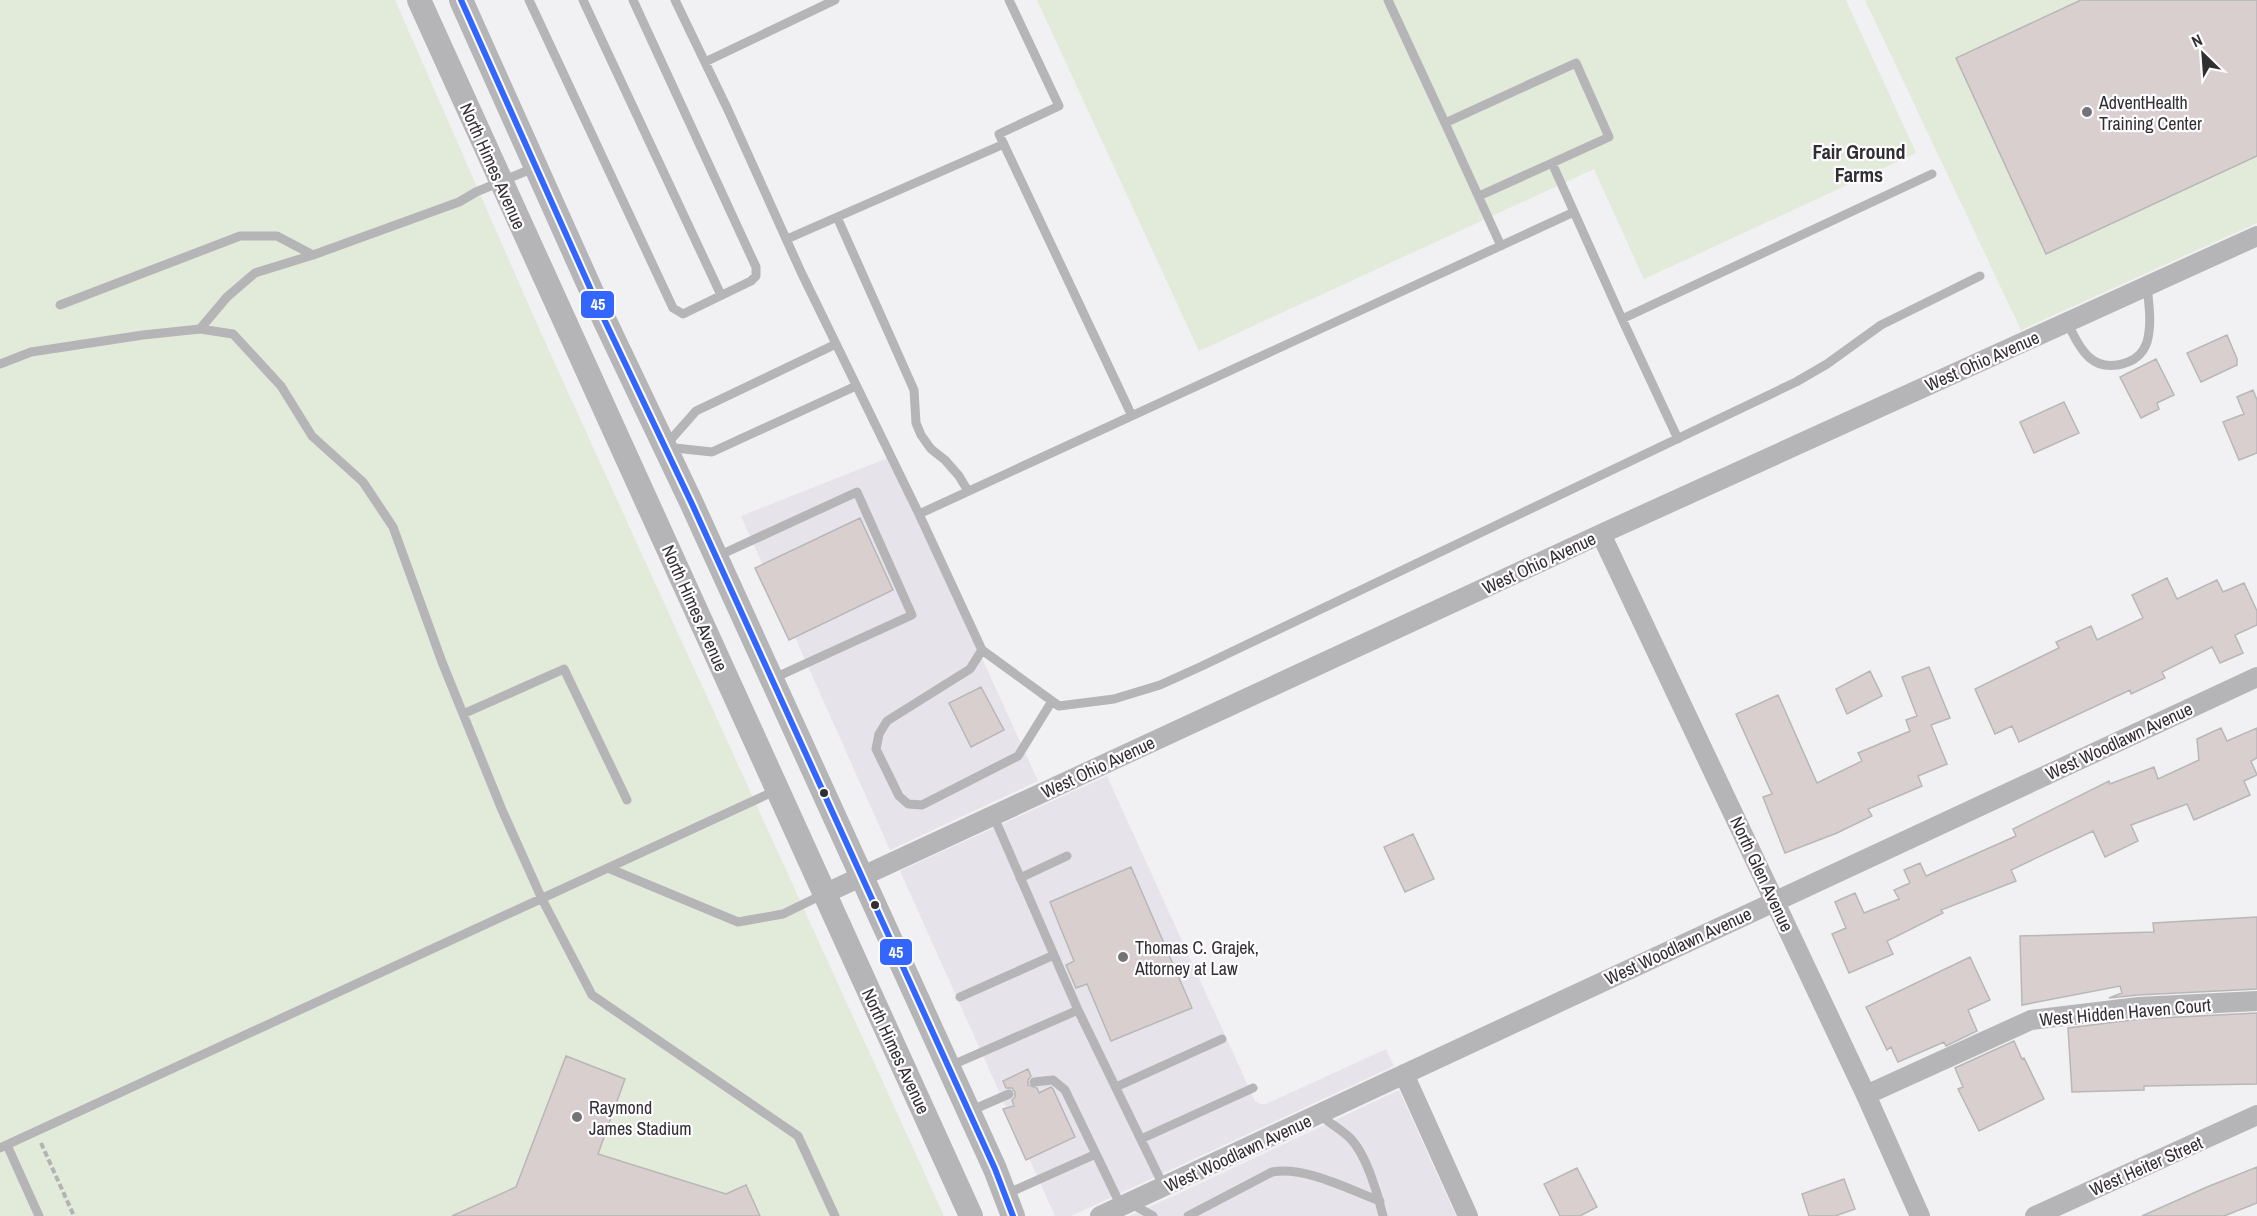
<svg xmlns="http://www.w3.org/2000/svg" width="2257" height="1216" font-family="'Archivo Narrow',sans-serif">
	<style>
		.built { fill: #e7e3ea }
		.green { fill: #e2eada }
		.building { fill: #dacfcf; stroke: #b8b7b8; stroke-width: 1.5 }
		.lines { fill: none; stroke-linecap: round; stroke-linejoin: round }
		.path { stroke: #b3b3b3; stroke-width: 4; stroke-dasharray: 6 3; stroke-linecap: butt }
		.service { stroke: #b5b4b6; stroke-width: 9 }
		.minor { stroke: #b5b4b6; stroke-width: 20 }
		.tertiary { stroke: #b5b4b6; stroke-width: 24 }
		.bus-1-casing { stroke: #fefcff; stroke-width: 10 }
		.bus-1 { stroke: #36f; stroke-width: 6 }
		.poi-dot { fill: #747375; stroke: #fefcff; stroke-width: 2 }
		.bus-dot { fill: #302f31; stroke: #fefcff; stroke-width: 2 }
		.labels { text-anchor: middle; dominant-baseline: central; stroke-width: 4.5; stroke-linejoin: round; paint-order: stroke }
		.poi-label { font-size: 18px; fill: #302f31; stroke: #fefcff; text-anchor: start }
		.street-label { font-size: 18px; fill: #302f31; stroke: #fefcff }
		.neighbourhood-label { font-size: 20px; font-weight: bold; fill: #302f31; stroke: #fefcff }
		.line-badge { stroke: #fefcff; stroke-width: 2 }
		.badge-label { font-size: 16px; text-anchor: middle; font-weight: bold; fill: #fff }
	</style>
	<rect width="100%" height="100%" fill="#f1f0f2"/>
	<path class="built" d="M890,457L1038,781L890,850L741,516Z
		M1107,776L1255,1101L1260,1104H1266L1386,1049L1394,1066L1071,1216H1055L900,871Z
		M1399,1090L1456,1216H1129L1169,1198Z"/>
	<path class="green" d="M0,0H395L540,331L944,1216H0Z
		M1037,0H1846L1916,153L1644,279L1594,169L1199,351Z
		M1865,0H2257V223L2021,330Z"/>
	<path class="building" d="M2081,0H2257V156L2046,254L1956,58Z
		M2227,335L2237,359V365L2201,382L2187,353Z
		M2156,359L2174,395L2157,403L2159,409L2141,418L2120,377Z
		M2253,390L2257,400V453L2239,460L2223,422L2244,414L2237,397Z
		M2064,402L2079,433L2034,453L2020,422Z
		M860,518L893,590L789,640L755,568Z
		M2167,578L2177,599L2217,580L2223,592L2244,583L2257,611V625L2235,635L2243,653L2220,663L2212,647L2162,672L2165,678L2131,694L2130,690L2019,742L2012,726L1995,734L1975,689L2059,648L2056,642L2091,626L2097,640L2143,618L2132,595Z
		M1929,667L1950,718L1931,725L1947,764L1918,776L1922,786L1868,809L1872,816L1837,833L1785,853L1763,797L1772,794L1736,714L1778,695L1817,783L1862,761L1858,753L1910,731L1906,720L1917,716L1902,677Z
		M1870,671L1882,696L1847,714L1836,689Z
		M981,687L1004,730L971,747L949,703Z
		M2221,728L2227,741L2257,728V758L2251,761L2257,775L2244,781L2250,795L2194,820L2187,804L2131,825L2138,841L2105,857L2093,831L2011,870L2016,881L1941,910L1943,913L1887,941L1893,954L1849,973L1832,934L1846,928L1835,902L1855,893L1864,913L1899,899L1894,890L1910,883L1904,870L1920,863L1926,876L2016,836L2013,829L2109,781L2110,784L2154,767L2158,779L2199,760L2197,739Z
		M1413,834L1434,879L1405,892L1384,847Z
		M1131,867L1192,1008L1111,1041L1087,984L1076,988L1066,965L1074,961L1050,902Z
		M2257,917V989L2138,995L2109,998L2122,993L2120,986L2022,1005L2020,936L2154,932L2153,923Z
		M1970,957L1990,1000L1968,1010L1977,1031L1946,1046L1944,1042L1898,1062L1891,1047L1887,1050L1866,1007Z
		M2257,1013V1084L2144,1086V1090L2072,1092L2068,1028L2140,1019Z
		M2014,1041L2022,1059L2024,1058L2044,1099L1979,1131L1958,1089L1963,1087L1955,1068Z
		M566,1056L625,1079L598,1154L726,1194L746,1185L760,1216H452L516,1187Z
		M1028,1069L1031,1076L1028,1080V1085L1037,1088L1039,1093L1051,1087L1053,1089L1075,1137L1026,1160L1003,1109L1014,1106L1012,1100L1015,1097V1092L1012,1088H1006L1003,1081Z
		M2257,1167V1203L2224,1216H2142L2207,1187Z
		M1577,1168L1597,1207L1580,1216H1560L1544,1184Z
		M1844,1179L1855,1209L1835,1216H1809L1802,1194Z"/>
	<g class="lines">
		<path class="path" d="M41,1143L74,1216"/>
		<path class="service" d="M529,0L673,308L683,314L751,281L756,276V267L633,0
			M583,0L721,295
			M675,0L728,110L801,272L919,514L982,650L1059,706L1114,699L1160,685L1202,666L1796,382L1827,364L1881,325L1980,276
			M1009,0L1059,106L999,134L1132,416
			M1388,0L1445,123
			M705,62L835,0
			M1479,196L1552,163
			M837,217L914,390L916,423L921,435L931,449L945,460L959,476L968,491
			M787,239L1004,144
			M1501,246L1445,123L1576,63L1609,137L1552,163L1622,319L1932,174
			M313,255L459,202L476,192L536,167
			M60,305L240,236H277L313,255L255,273L227,297L200,329
			M1622,319L1678,439
			M2067,322C2081,351 2093,375 2128,362C2137,359 2144,351 2147,342C2152,324 2149,305 2147,286
			M0,364L31,352L143,335L200,329L233,334L281,386L312,436L363,482L393,527L442,662L502,810L542,899L592,995L798,1136L835,1216
			M666,445L696,411L836,344
			M666,447L712,452L856,386
			M919,514L1574,212
			M718,556L857,492L912,615L772,679
			M982,650L970,669L887,721L879,734L876,749L899,796L908,804L922,805L1018,756L1052,701
			M463,714L564,669L627,800
			M993,815L1078,1010
			M608,868L738,922L783,914L824,894
			M1020,878L1067,856
			M960,997L1054,955
			M950,1066L1078,1010L1164,1187
			M1034,1082L1053,1080L1065,1090L1096,1154
			M1116,1087L1222,1039
			M970,1111L1009,1094
			M1320,1115C1329,1123 1341,1129 1350,1138C1366,1154 1378,1194 1383,1216
			M1141,1139L1253,1088
			M7,1145L39,1216
			M0,1148L777,790
			M1006,1194L1096,1154L1121,1206
			M1130,1203L1153,1216
			M1188,1216L1272,1172C1305,1166 1348,1189 1380,1201"/>
		<path class="minor" d="M1601,534L1866,1095L1920,1216
			M824,894L1601,534L2257,236
			M1404,1074L1468,1216
			M1866,1095L2031,1020L2139,1007L2257,1001
			M1100,1216L2257,677
			M2035,1216L2257,1115"/>
		<path class="tertiary" d="M419,0L971,1216
			M461,0L604,319L692,504L995,1169L1013,1216"/>
		<g class="bus-1-casing">
			<path id="bus-1" d="M461,0L604,319L692,504L995,1169L1013,1216"/>
		</g>
		<use href="#bus-1" class="bus-1"/>
	</g>
	<g class="poi-dot">
		<circle cx="2087" cy="112" r="6"/>
		<circle cx="1123" cy="957" r="6"/>
		<circle cx="577" cy="1117" r="6"/>
	</g>
	<g class="bus-dot">
		<circle cx="824" cy="793" r="5"/>
		<circle cx="875" cy="905" r="5"/>
	</g>
	<g class="labels">
		<g class="poi-label">
			<text x="2099" y="102">AdventHealth<tspan x="2099" dy="21">Training Center</tspan></text>
			<text x="1135" y="947">Thomas C. Grajek,<tspan x="1135" dy="21">Attorney at Law</tspan></text>
			<text x="589" y="1107">Raymond<tspan x="589" dy="21">James Stadium</tspan></text>
		</g>
		<g class="street-label">
			<text transform="translate(493 166) rotate(66)">North Himes Avenue</text>
			<text transform="translate(1982 361) rotate(-24)">West Ohio Avenue</text>
			<text transform="translate(1539 563) rotate(-25)">West Ohio Avenue</text>
			<text transform="translate(695 608) rotate(66)">North Himes Avenue</text>
			<text transform="translate(2119 741) rotate(-25)">West Woodlawn Avenue</text>
			<text transform="translate(1098 767) rotate(-25)">West Ohio Avenue</text>
			<text transform="translate(1762 874) rotate(65)">North Glen Avenue</text>
			<text transform="translate(1678 946) rotate(-25)">West Woodlawn Avenue</text>
			<text transform="translate(2125 1012) rotate(-5)">West Hidden Haven Court</text>
			<text transform="translate(896 1051) rotate(65)">North Himes Avenue</text>
			<text transform="translate(1238 1153) rotate(-25)">West Woodlawn Avenue</text>
			<text transform="translate(2146 1166) rotate(-24)">West Heiter Street</text>
		</g>
		<g class="neighbourhood-label">
			<text x="1859" y="151">Fair Ground<tspan x="1859" dy="23">Farms</tspan></text>
		</g>
	</g>
	<g class="line-badge">
		<rect x="580" y="290" width="35" height="29" rx="6" fill="#36f"/>
		<rect x="879" y="938" width="34" height="28" rx="6" fill="#36f"/>
	</g>
	<g class="badge-label">
		<text x="598" y="310">45</text>
		<text x="896" y="958">45</text>
	</g>
	<g transform="translate(2203 54) rotate(335)" stroke="#fefcff" stroke-width="4.5" paint-order="stroke">
	<path d="M0-4.5L10 22L0 15L-10 22Z" fill="#302f31"/>
	<text y="-9" font-size="16" font-weight="bold" text-anchor="middle" fill="#302f31">N</text>
	</g>
</svg>
